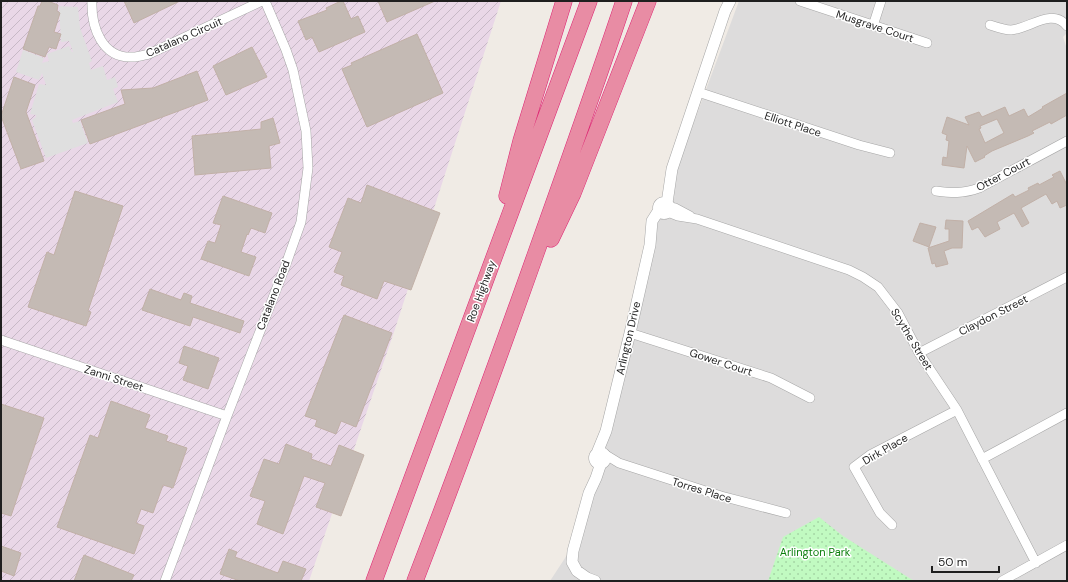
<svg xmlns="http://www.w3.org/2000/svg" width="1068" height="582" font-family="'DM Sans',sans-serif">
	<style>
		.residential { fill: #dddcdc }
		.industrial { fill: url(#industrial-furrows) }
		.park { fill: url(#park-dots) }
		.parking { fill: #dfdfdf }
		.building { fill: #c4bab4; stroke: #c1b0a7; fill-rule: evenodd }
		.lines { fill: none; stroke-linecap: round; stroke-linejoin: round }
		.minor-casing { stroke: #a6a6a6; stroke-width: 10 }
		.tertiary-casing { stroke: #a6a6a6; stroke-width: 12 }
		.motorway-casing { stroke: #dd2372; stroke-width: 17 }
		.minor { stroke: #fff; stroke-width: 9 }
		.tertiary { stroke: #fff; stroke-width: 11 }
		.motorway { stroke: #e88ca4; stroke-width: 16 }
		.labels { text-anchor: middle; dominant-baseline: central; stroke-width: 3; stroke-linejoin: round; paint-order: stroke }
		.street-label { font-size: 11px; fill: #1f1f1f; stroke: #fff }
		.park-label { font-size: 11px; fill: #0a7f0b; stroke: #fff }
	</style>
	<defs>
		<pattern id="industrial-furrows" width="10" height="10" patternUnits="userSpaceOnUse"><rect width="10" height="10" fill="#e9d7e7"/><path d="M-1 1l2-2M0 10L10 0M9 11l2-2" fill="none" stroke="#c7b8c6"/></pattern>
		<pattern id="park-dots" width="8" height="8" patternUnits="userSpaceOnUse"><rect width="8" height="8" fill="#c1fac1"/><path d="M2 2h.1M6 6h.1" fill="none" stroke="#a5d6a5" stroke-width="1.8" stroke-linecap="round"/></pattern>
	</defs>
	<rect width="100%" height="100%" fill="#f0ebe5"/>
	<path class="residential" d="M739,1H1067V33L1063,37L1067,49V581H550L569,552L602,445L644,256Z"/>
	<path class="industrial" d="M1,1H501L395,329L309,581H1Z"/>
	<path class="park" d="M819,517L843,536L914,581H768L783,537Z"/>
	<path class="parking" d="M59,6L78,7L80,28L92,61L89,63L91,70L103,66L107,80L115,77L118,87L113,89L118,102L72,120L73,123L80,121L88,143L46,158L32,120L36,117V115L30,114L39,84L46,85L42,73L39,80L16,72L23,50L44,58L42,63L49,61L47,54L69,46L72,52H73L69,41L61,42Z"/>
	<path class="building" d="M42,1H48L58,5L57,11L60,13L54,32L61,34L56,49L49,47L45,57L23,49L38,6H40Z
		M124,1H180L134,23Z
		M341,1H343L351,19L358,16L365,32L319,52L312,37L306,40L298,21L327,10L326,8Z
		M378,1H435L387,22Z
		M417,34L443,93L367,127L342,69L352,65L351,63Z
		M252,47L267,77L226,95L213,66Z
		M197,71L208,100L90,144L81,120L125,104L121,90L153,88Z
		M14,77L35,85L26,112L44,161L21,169L1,116Z
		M1067,93V115L1051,124L1050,122L1032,131L1034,133L1028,136L992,151L984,156L985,157L975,162L967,146L964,168L942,165L943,157L947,158L949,141L946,140L947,135L942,133L947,117L969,125L965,117L979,112L982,117L1005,107L1009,116L1024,109L1028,117L1043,108L1042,107ZM997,119L1004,133L985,143L979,129L981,128L980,126Z
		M273,118L280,143L269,146L271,168L195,175L192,136L261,129V122Z
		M1060,171L1067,185V205L1060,208L1057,201L1052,204L1046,194L1021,208L1029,223L1022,227L1014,213L997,222L1000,229L985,237L978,227L972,230L968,221L1013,194L1015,197L1029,190L1028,188L1038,183L1039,185L1054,177L1052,175Z
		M367,185L440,213L411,290L384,281L377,299L341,285L344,276L334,272L342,252L329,247L348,198L361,203Z
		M75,191L123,206L88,311L91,312L86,326L28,307L47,252L54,255Z
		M223,196L272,213L265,233L251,228L248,235L247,234L241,252L256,257L249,276L201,259L208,241L215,243L221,225L213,223Z
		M946,220L963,221L962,248H952L944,251L948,264L936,267L935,263L932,264L928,248L949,241V229H945Z
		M920,223L936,227L929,247L913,241Z
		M150,289L181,300L184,293L192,296L190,303L244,321L240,333L193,317L190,326L142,310Z
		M344,315L392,333L356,427L341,421L336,434L315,426L317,420L305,416Z
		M184,346L219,358L208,389L183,380L188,366L179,363Z
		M111,401L150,415L145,428L168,436L166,441L187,448L173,488L163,485L153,513L141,509L136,523L144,526L134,554L57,527L90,435L98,438Z
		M1,404L44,418L11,516L1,513Z
		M286,444L312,454L311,459L331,466L339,445L364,455L341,516L316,507L325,483L304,476L283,534L257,524L265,501L250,496L264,459L279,464Z
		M1,546L21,553L14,576L1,571Z
		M229,549L237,552L235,557L278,573L283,561L306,569L301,581H240L220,574Z
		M84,555L134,575L131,581H74Z"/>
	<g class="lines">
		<g class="minor-casing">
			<path id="minor" d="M92,1C91,27 102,59 133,57C138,57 144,55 149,54L262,1
				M800,1L927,43
				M990,25C996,27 1005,30 1011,30C1029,29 1052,7 1067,26
				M873,26L881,1
				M698,92L859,145L890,153
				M936,191C952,193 962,194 979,188L1067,141
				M670,207L675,208L690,216
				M668,212L678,216L697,219L849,270L863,277L878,287L898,313L919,353L957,410L1036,563
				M630,333L771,378L810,398
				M1,340L227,416
				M919,353L1067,277
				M606,455L619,463L721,496L786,513
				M982,459L1067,413
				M892,525L880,513L854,467L870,455L957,410
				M165,581L227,416L285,267L301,222L308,168L306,131L293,70L286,50L265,1
				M1002,581L1067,545"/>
		</g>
		<g class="tertiary-casing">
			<path id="tertiary" d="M658.5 208a5.5 5.5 0 1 1 11 0a5.5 5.5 0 1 1-11 0Z
				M667,203L672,169L725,11L730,1
				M594.5 458a5.5 5.5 0 1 1 11 0a5.5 5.5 0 1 1-11 0Z
				M597,453L606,431L630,333L650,245L652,221L659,210
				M595,581L587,578L577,571L572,562L573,551L589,493L596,478L601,463"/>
		</g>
		<g class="motorway-casing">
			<path id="motorway" d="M507,196L521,141L564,1
				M551,239L573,193L648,1
				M374,581L589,1
				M415,581C457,472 497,363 536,253C566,169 596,85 624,1"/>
		</g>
		<use href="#minor" class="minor"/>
		<use href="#tertiary" class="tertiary"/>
		<use href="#motorway" class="motorway"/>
	</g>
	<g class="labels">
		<g class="street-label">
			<text transform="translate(875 26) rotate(18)">Musgrave Court</text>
			<text transform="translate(184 37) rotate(-24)">Catalano Circuit</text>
			<text transform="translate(793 124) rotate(18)">Elliott Place</text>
			<text transform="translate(1003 174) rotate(-28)">Otter Court</text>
			<text transform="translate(481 291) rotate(-70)">Roe Highway</text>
			<text transform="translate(273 295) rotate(-69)">Catalano Road</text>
			<text transform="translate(993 315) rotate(-27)">Claydon Street</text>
			<text transform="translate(628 338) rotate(-77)">Arlington Drive</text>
			<text transform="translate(912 339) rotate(59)">Scythe Street</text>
			<text transform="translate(721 362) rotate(18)">Gower Court</text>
			<text transform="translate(114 378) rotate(18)">Zanni Street</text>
			<text transform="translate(885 449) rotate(-30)">Dirk Place</text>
			<text transform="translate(702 490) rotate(17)">Torres Place</text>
		</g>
		<g class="park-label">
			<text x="815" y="552">Arlington Park</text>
		</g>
	</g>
	<rect width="1068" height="582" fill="none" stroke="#1f1f1f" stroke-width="4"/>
	<path d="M932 566v6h67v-6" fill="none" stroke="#1f1f1f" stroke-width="2"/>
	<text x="938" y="566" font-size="12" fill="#1f1f1f" stroke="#ffffff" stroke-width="3" paint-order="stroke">50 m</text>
</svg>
